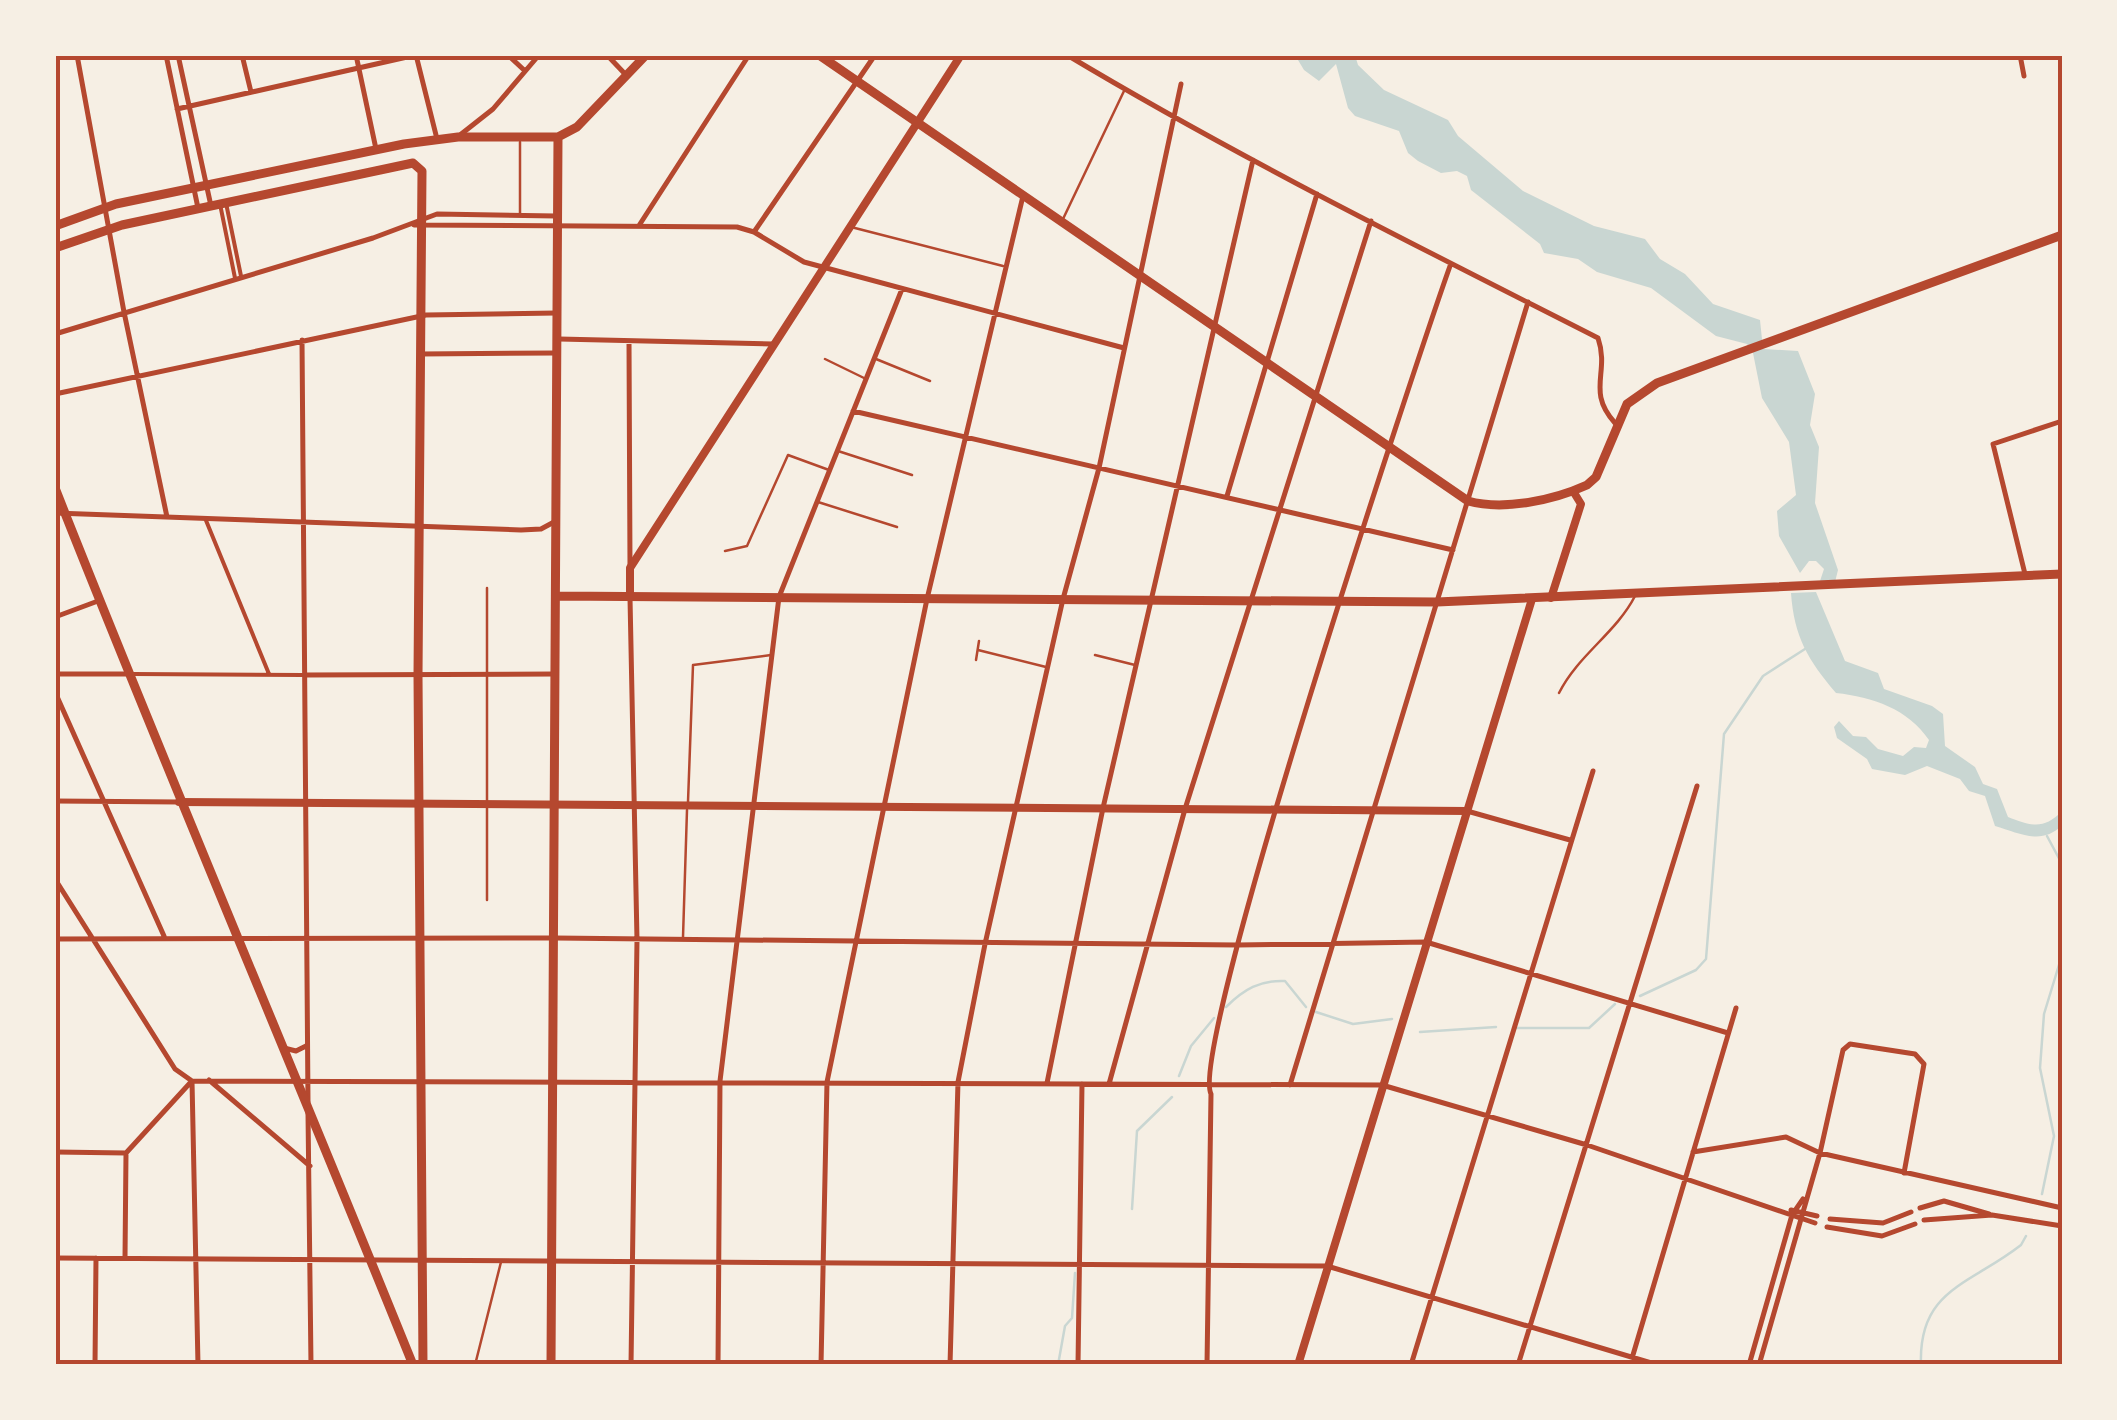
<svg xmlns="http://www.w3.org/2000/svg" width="2117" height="1420" font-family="Karla,sans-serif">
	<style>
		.water { fill: #c9d6d2 }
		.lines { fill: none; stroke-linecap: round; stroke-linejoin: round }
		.stream { stroke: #c9d6d2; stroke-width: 2.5 }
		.service { stroke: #b5482f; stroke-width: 2.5 }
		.pedestrian { stroke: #b5482f; stroke-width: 4 }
		.minor { stroke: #b5482f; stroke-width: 5 }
		.tertiary { stroke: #b5482f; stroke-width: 8 }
		.secondary { stroke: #b5482f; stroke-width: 8 }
		.primary { stroke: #b5482f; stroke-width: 9 }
		.neatline { fill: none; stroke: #b5482f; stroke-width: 4 }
	</style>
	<rect width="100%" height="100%" fill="#f6efe4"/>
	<path class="water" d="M1295,55H1355L1358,65L1384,90L1448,120L1458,136L1523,191L1594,226L1645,239L1660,259L1685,274L1713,304L1760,320L1763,349L1798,351L1815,394L1810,425L1819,447L1815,503L1838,570L1835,582L1819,584L1824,569L1816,561H1809L1800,573L1779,536L1777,511L1796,495L1789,442L1762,398L1753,353L1747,344L1716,336L1651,288L1597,272L1578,259L1544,253L1540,244L1471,190L1467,176L1457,171L1441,173L1418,161L1408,153L1399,131L1355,116L1348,108L1336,64L1319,81L1304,70Z
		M1816,592L1845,661L1878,673L1884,689L1932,706L1943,714L1945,746L1975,767L1983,784L1997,789L2008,817C2031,826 2044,830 2062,811V825C2042,846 2019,833 1995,826L1985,796L1969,791L1960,779L1927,766L1905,775L1872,769L1867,759L1837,738L1834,727L1839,721L1853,736L1866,737L1878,749L1903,756L1914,747L1926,748L1929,740C1908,709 1873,697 1836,693C1808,660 1794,637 1791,593Z"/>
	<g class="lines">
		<path class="stream" d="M2047,836L2062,864
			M1640,996L1696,970L1706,959L1724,734L1763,676L1805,649
			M1226,1007C1244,989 1260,980 1285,981L1306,1007
			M1316,1012L1353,1024L1392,1019
			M1517,1028H1589L1615,1004
			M1420,1032L1496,1027
			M1179,1076L1191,1046L1214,1018
			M2042,1194L2054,1136L2040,1068L2044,1014L2062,955
			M1132,1209L1137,1131L1172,1097
			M1058,1365L1065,1326L1072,1318L1075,1273
			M1921,1365C1918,1289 1970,1285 2021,1245L2026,1236"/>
		<path class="service" d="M520,214V142
			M1063,219L1124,91
			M851,227L1003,266
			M825,359L864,378
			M876,359L930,381
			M838,451L912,475
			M818,502L897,527
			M725,551L747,546L788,455L829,470
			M487,588V900
			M978,650L1046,667
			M1095,655L1135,665
			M976,660L979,641
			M1559,693C1578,655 1616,633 1635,596
			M688,802L693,665L771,655
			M683,937L687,810
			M475,1365L501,1262"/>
		<path class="pedestrian" d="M226,203L241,276
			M220,204L235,278
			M205,518L269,674
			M133,674L303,675"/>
		<path class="minor" d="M77,55L124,312L167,517
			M166,55L198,208
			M178,55L211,206
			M242,55L251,92
			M356,55L376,149
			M416,55L437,139
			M508,55L524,70
			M607,55L626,75
			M1067,55C1239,158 1419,247 1598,338C1610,373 1586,391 1615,423
			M2020,55L2024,76
			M177,109L416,55
			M460,135L493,109L539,55
			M640,224L749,55
			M414,225L737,227L754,232L804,262L1124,348
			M754,232L875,55
			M55,334L373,238L437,214L556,216
			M559,339L773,344
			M302,340L308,1102
			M629,341L630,568
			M420,354L556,353
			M55,394L426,315L556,313
			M853,411L1453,550
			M1227,496L1317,194
			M55,513L521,530L541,529L554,522
			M2025,574L1993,444L2062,421
			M630,598L637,940L631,1365
			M55,617L98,601
			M55,674H127
			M305,675L554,674
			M55,692L164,936
			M55,801L179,802
			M1467,811L1570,840
			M55,879L175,1069L192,1081L1382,1085L1587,1145L1815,1223
			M55,939L555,938L1237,945L1426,942L1728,1033
			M284,1048L296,1051L306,1046
			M209,1080L310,1166
			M192,1081L198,1365
			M1047,1083L1103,808L1253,160
			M1109,1084L1185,809L1371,221
			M1290,1085L1528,302
			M308,1113L311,1365
			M55,1152L126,1153L190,1083
			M1693,1152L1786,1137L1820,1153L2062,1208
			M1920,1208L1944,1201L1989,1214
			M1791,1210L1817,1216
			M1830,1219L1883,1223L1911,1212
			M1924,1220L1992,1215L2062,1226
			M1827,1227L1882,1236L1915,1224
			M55,1258L1327,1266L1658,1365
			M125,1258L126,1153
			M95,1365L96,1258
			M718,1365L720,1081L779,597L902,289
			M821,1365L827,1082L927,599L1023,196
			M950,1365L958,1082L985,944L1063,599L1099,468L1181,84
			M1078,1365L1082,1084
			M1207,1365L1211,1094C1188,1048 1417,359 1450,266
			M1411,1365L1593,771
			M1518,1365L1697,786
			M1630,1365L1736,1008
			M1749,1365L1792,1215L1803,1199
			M1759,1365L1820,1153L1843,1050L1850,1044L1915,1054L1924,1064L1904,1173"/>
		<path class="tertiary" d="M1551,598L1581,504L1573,491
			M179,802L1467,811
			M1298,1365L1532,599"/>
		<path class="secondary" d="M630,596V568L961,55"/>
		<path class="primary" d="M819,55L1468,501C1504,511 1554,500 1587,485L1596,477L1627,404L1657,383L2062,235
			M55,226L116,204L404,144L458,137H558L577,127L646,55
			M55,248L122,225L413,163L422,171L418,675L423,1365
			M55,488C171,782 295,1072 413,1365
			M556,596L1437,602L2062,574
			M551,1365L558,137"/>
	</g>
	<rect width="2117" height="1420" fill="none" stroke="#f6efe4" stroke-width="115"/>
	<rect x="58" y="58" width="2002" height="1304" class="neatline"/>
</svg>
